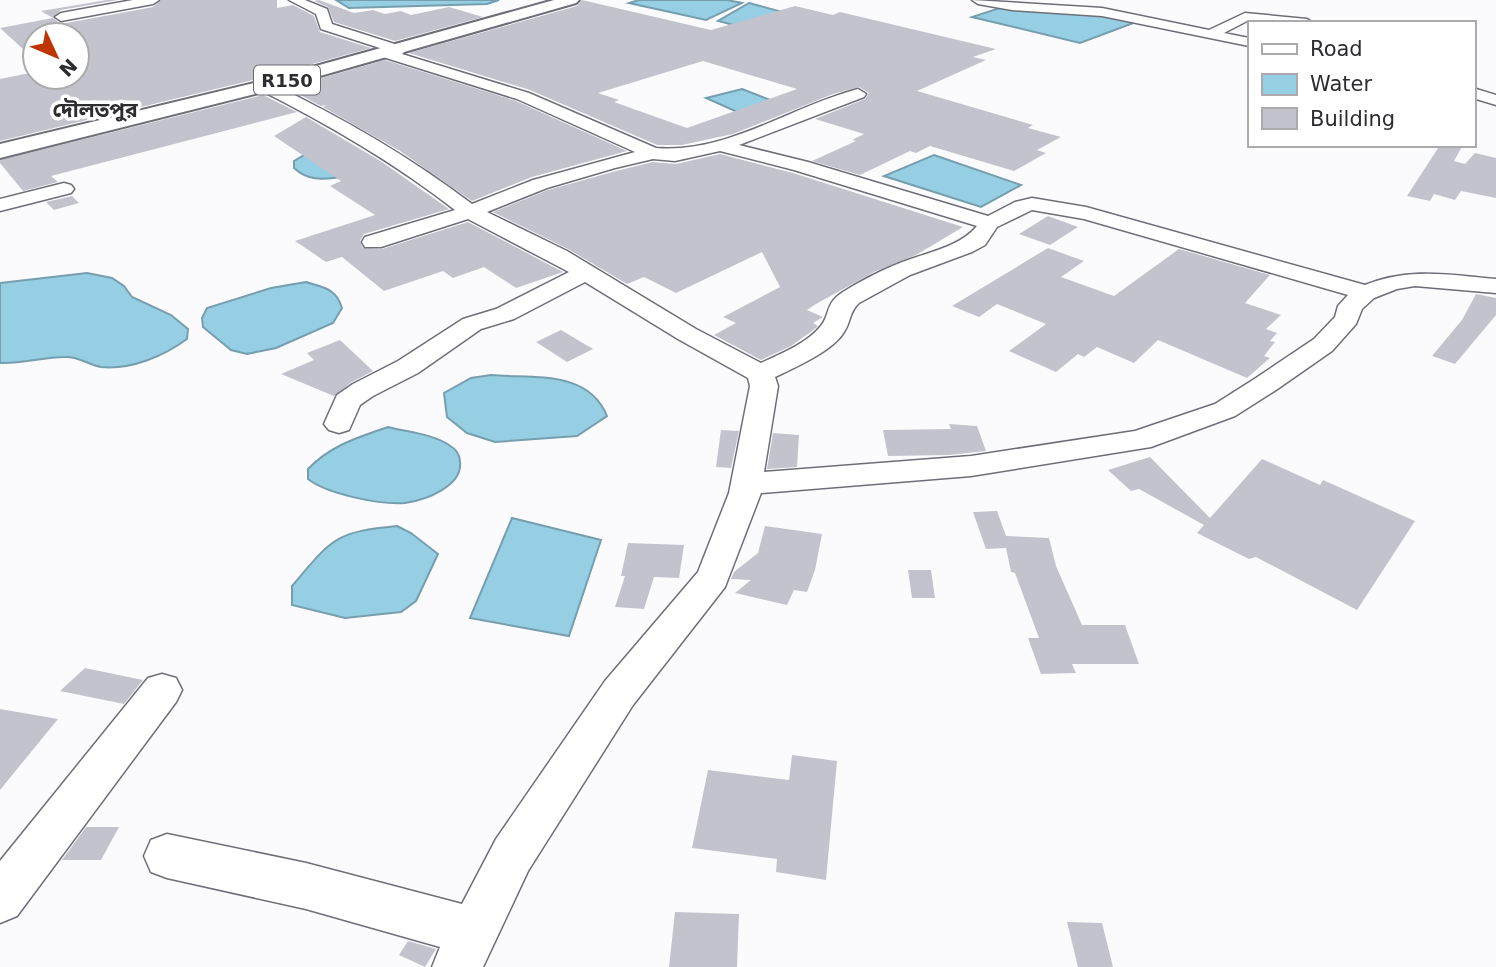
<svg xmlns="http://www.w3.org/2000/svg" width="1496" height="967" font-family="'DejaVu Sans','Noto Sans Bengali',sans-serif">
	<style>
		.water { fill: #96cfe4; stroke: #769eae; stroke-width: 2 }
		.building { fill: #c3c3ce; fill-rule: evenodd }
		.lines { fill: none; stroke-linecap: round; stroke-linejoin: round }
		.minor-casing { stroke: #6e6e79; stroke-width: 3 }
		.major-casing { stroke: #6e6e79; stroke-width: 4 }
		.minor { fill: #fff; fill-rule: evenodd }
		.major { fill: #fff; fill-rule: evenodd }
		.labels { text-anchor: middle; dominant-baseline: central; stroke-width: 7; stroke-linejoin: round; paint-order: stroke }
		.shield { fill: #fff; stroke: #6b6b6f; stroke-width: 2 }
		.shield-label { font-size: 18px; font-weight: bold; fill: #2c2c31 }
		.far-district-label { font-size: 21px; font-weight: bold; fill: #2c2c31; stroke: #fff }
	</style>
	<rect width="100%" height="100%" fill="#fbfbfe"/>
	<path class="water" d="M336,0H499L487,4L349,8Z
		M639,0H727L742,3L706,20L629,3Z
		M749,3L823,23L780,37L718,21Z
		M1003,7L1078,11L1136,22L1080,43L972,17Z
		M742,89L778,103L746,116L706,98Z
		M306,154L342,177C324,179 309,182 294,168V161Z
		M934,155L1021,185L981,207L884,176Z
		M87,273L112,278L124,286L132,297L171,315L188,329L187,339C164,356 131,370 101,367C89,365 78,356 65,357C43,357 22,364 0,363V283Z
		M306,282C324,288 336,288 342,308L333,323L276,348L247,354L231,350L203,327L202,318L207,308L271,288Z
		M491,375C532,379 588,369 607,416L577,436L495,442L467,433L447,417L444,393L471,378Z
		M388,427C407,432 433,434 449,445C456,449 460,455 460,462C463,486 426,500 405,503C380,505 327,494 308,479V469C331,445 357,438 388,427Z
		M512,518L601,540L569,636L470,618Z
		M397,526L411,533L438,554L416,601L401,612L345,618L292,605V586C332,539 334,532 397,526Z"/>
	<path class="building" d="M107,0H118L61,10L53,18L61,24L153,7L161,0H277V8L293,5L314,16L320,32L371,48L257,79L0,141V79L35,72V77H77V35H35V60L0,28L53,18L41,11Z
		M319,0L354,13L373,10L385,14L401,11L411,15L449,7L483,17L395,41L334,22L328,7L314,1Z
		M582,0L711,30L795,6L833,15L840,12L996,49L973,57L986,60L917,91L1033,125L1028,128L1061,137L1037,150L1046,153L1014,171L930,146L916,153L910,151L860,175L812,161L856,141L852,140L864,134L815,119L865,99L869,93L859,87L833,94L733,134L682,145H657L530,90L409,53L577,6ZM703,61L797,89L687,128L614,102L619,100L598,93Z
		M385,60L516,101L627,151L532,177L472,201L400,151L323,107L326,105L321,106L287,88Z
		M263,95L297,112L51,176L58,182L23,191L0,163V160Z
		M306,117L382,162L449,209L364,234L360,241L363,248L382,249L468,222L563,272L516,288L484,267L453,278L443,271L384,291L342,257L326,262L295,241L375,215L330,186L341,181L274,136Z
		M1440,145H1463L1454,161L1465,164L1475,153L1496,158V198L1461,191L1455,200L1434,194L1430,201L1407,196Z
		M720,154L793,173L963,227L916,255L874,272L816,304L807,310L823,317L813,323L818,326L812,331L791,346L761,360L714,335L736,323L723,317L780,287L762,252L676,293L644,277L627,284L568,249L493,212L548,190L616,171L653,162L676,164Z
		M72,196L79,203L54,210L46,202Z
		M1048,216L1078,227L1050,245L1019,234Z
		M1048,248L1084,261L1061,277L1114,296L1179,249L1270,275L1245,303L1281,315L1266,329L1277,333L1270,341L1275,342L1264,356L1270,358L1247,378L1158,340L1134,363L1097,347L1084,357L1078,354L1056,372L1009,351L1046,324L997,304L979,317L952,306Z
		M1476,294L1496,298V315L1455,364L1432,356L1462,320Z
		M561,330L593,349L567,362L536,342Z
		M340,340L373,371L352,382L334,396L281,374L314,360L307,353Z
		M949,424L977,426L986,451L949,455L888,456L883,430L951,429Z
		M721,430L739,431L731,468L716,467Z
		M773,433L799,435L797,467L767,469Z
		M1150,457L1210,518L1262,459L1320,485L1323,480L1415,521L1357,610L1256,557L1249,559L1197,533L1204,525L1139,489L1131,491L1108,470Z
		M997,511L1006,536L1049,538L1056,566L1082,625H1125L1139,664H1072L1076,673L1041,674L1028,638H1039L1015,573L1011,572L1006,548L986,549L973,512Z
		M765,526L822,534L815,570L807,592L794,590L787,605L735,593L751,580L731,579L734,572L758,553Z
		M628,543L684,545L679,578L654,577L644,609L615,607L625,576H621Z
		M908,570H931L935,598H912Z
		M85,668L143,680L124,704L60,691Z
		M0,709L58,719L0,790Z
		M792,755L837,761L826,880L776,872L777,859L692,848L708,770L789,780Z
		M86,827H119L101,860H62Z
		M675,912L739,914L737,967H669Z
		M1067,922L1102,923L1113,967H1078Z
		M408,941L436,949L425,967L399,955Z"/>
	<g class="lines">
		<g class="minor-casing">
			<path id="minor" d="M133,0H159L153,4L61,21L55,17L61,13Z
				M289,0H305L327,9L332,24L404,47L406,50L402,54L529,93L656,148C727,154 792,106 858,89L866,94L864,97L739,145L808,162L988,216L1015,202L1032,198L1086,207L1365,285C1410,267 1449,275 1496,279V293L1415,286L1397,289L1374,298L1362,309L1356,324L1332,351L1276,390L1235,416L1151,447L971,476L761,493L725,587L633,705L528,871L483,967H432L440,947L306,909L167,878L151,872L144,856L151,840L167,834L306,863L462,904L496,839L605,681L698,572L729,493L750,386L748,378L678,339L585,282L514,319L481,329L418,373L373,396L360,405L349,430L339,433L329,430L324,424L337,395L353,384L398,361L463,319L496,309L569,272L468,219L381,247H365L362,242L365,237L455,210C393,162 328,124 258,89L256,86L258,83H270C341,117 409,156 472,204L533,180L635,152L517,99L383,57L381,54L386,50L321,29L316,14ZM720,151L794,170L977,226C958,249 922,253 895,265C878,272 859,282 843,292C824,304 831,315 820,327C806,344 780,354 761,363L696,329L567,251L487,212L547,188L615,168L653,159L675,161ZM1032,210L1084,219L1348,295L1338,306L1335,317L1314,339L1256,378L1215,404L1135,431L971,456L764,472L778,386L775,377C794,368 833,351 844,332C851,322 849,312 859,303L910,275L972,252L985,245L997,227Z
				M972,0L1102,8L1209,30L1245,13L1307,19L1313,23L1247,21L1224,33L1249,38V46L1102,16L1012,10L978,4Z
				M1473,88L1496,95V105L1473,98Z
				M64,183L71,185L74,189L71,193L0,211V199Z
				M162,674L176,678L182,690L176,702L17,916L0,923V861L148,678Z"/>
		</g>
		<g class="major-casing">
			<path id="major" d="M554,0H579L576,3L271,90L0,158V144L258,82Z"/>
		</g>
		<use href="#minor" class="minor"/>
		<use href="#major" class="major"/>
	</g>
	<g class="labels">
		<rect class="shield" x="254" y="65.5" width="66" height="29" rx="5"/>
		<g class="shield-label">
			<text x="287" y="80">R150</text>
		</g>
		<g class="far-district-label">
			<text x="95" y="110">দৌলতপুর</text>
		</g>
	</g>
	<rect x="1248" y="21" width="228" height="126" fill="#ffffff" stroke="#ababad" stroke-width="2"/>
	<rect x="1262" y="44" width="35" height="10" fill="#ffffff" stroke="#ababad" stroke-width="2"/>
	<text x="1310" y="56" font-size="21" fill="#2c2c31">Road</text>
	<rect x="1262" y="74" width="35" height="21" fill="#96cfe4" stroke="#ababad" stroke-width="2"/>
	<text x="1310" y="91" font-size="21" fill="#2c2c31">Water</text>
	<rect x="1262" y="108" width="35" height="21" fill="#c3c3ce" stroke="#ababad" stroke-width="2"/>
	<text x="1310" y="126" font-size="21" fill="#2c2c31">Building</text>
	<g transform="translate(56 56) rotate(134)"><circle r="33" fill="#ffffff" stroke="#ababad" stroke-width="2"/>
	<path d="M0-5L12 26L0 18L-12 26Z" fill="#be3502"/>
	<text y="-10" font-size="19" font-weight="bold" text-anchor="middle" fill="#2c2c31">N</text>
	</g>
</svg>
